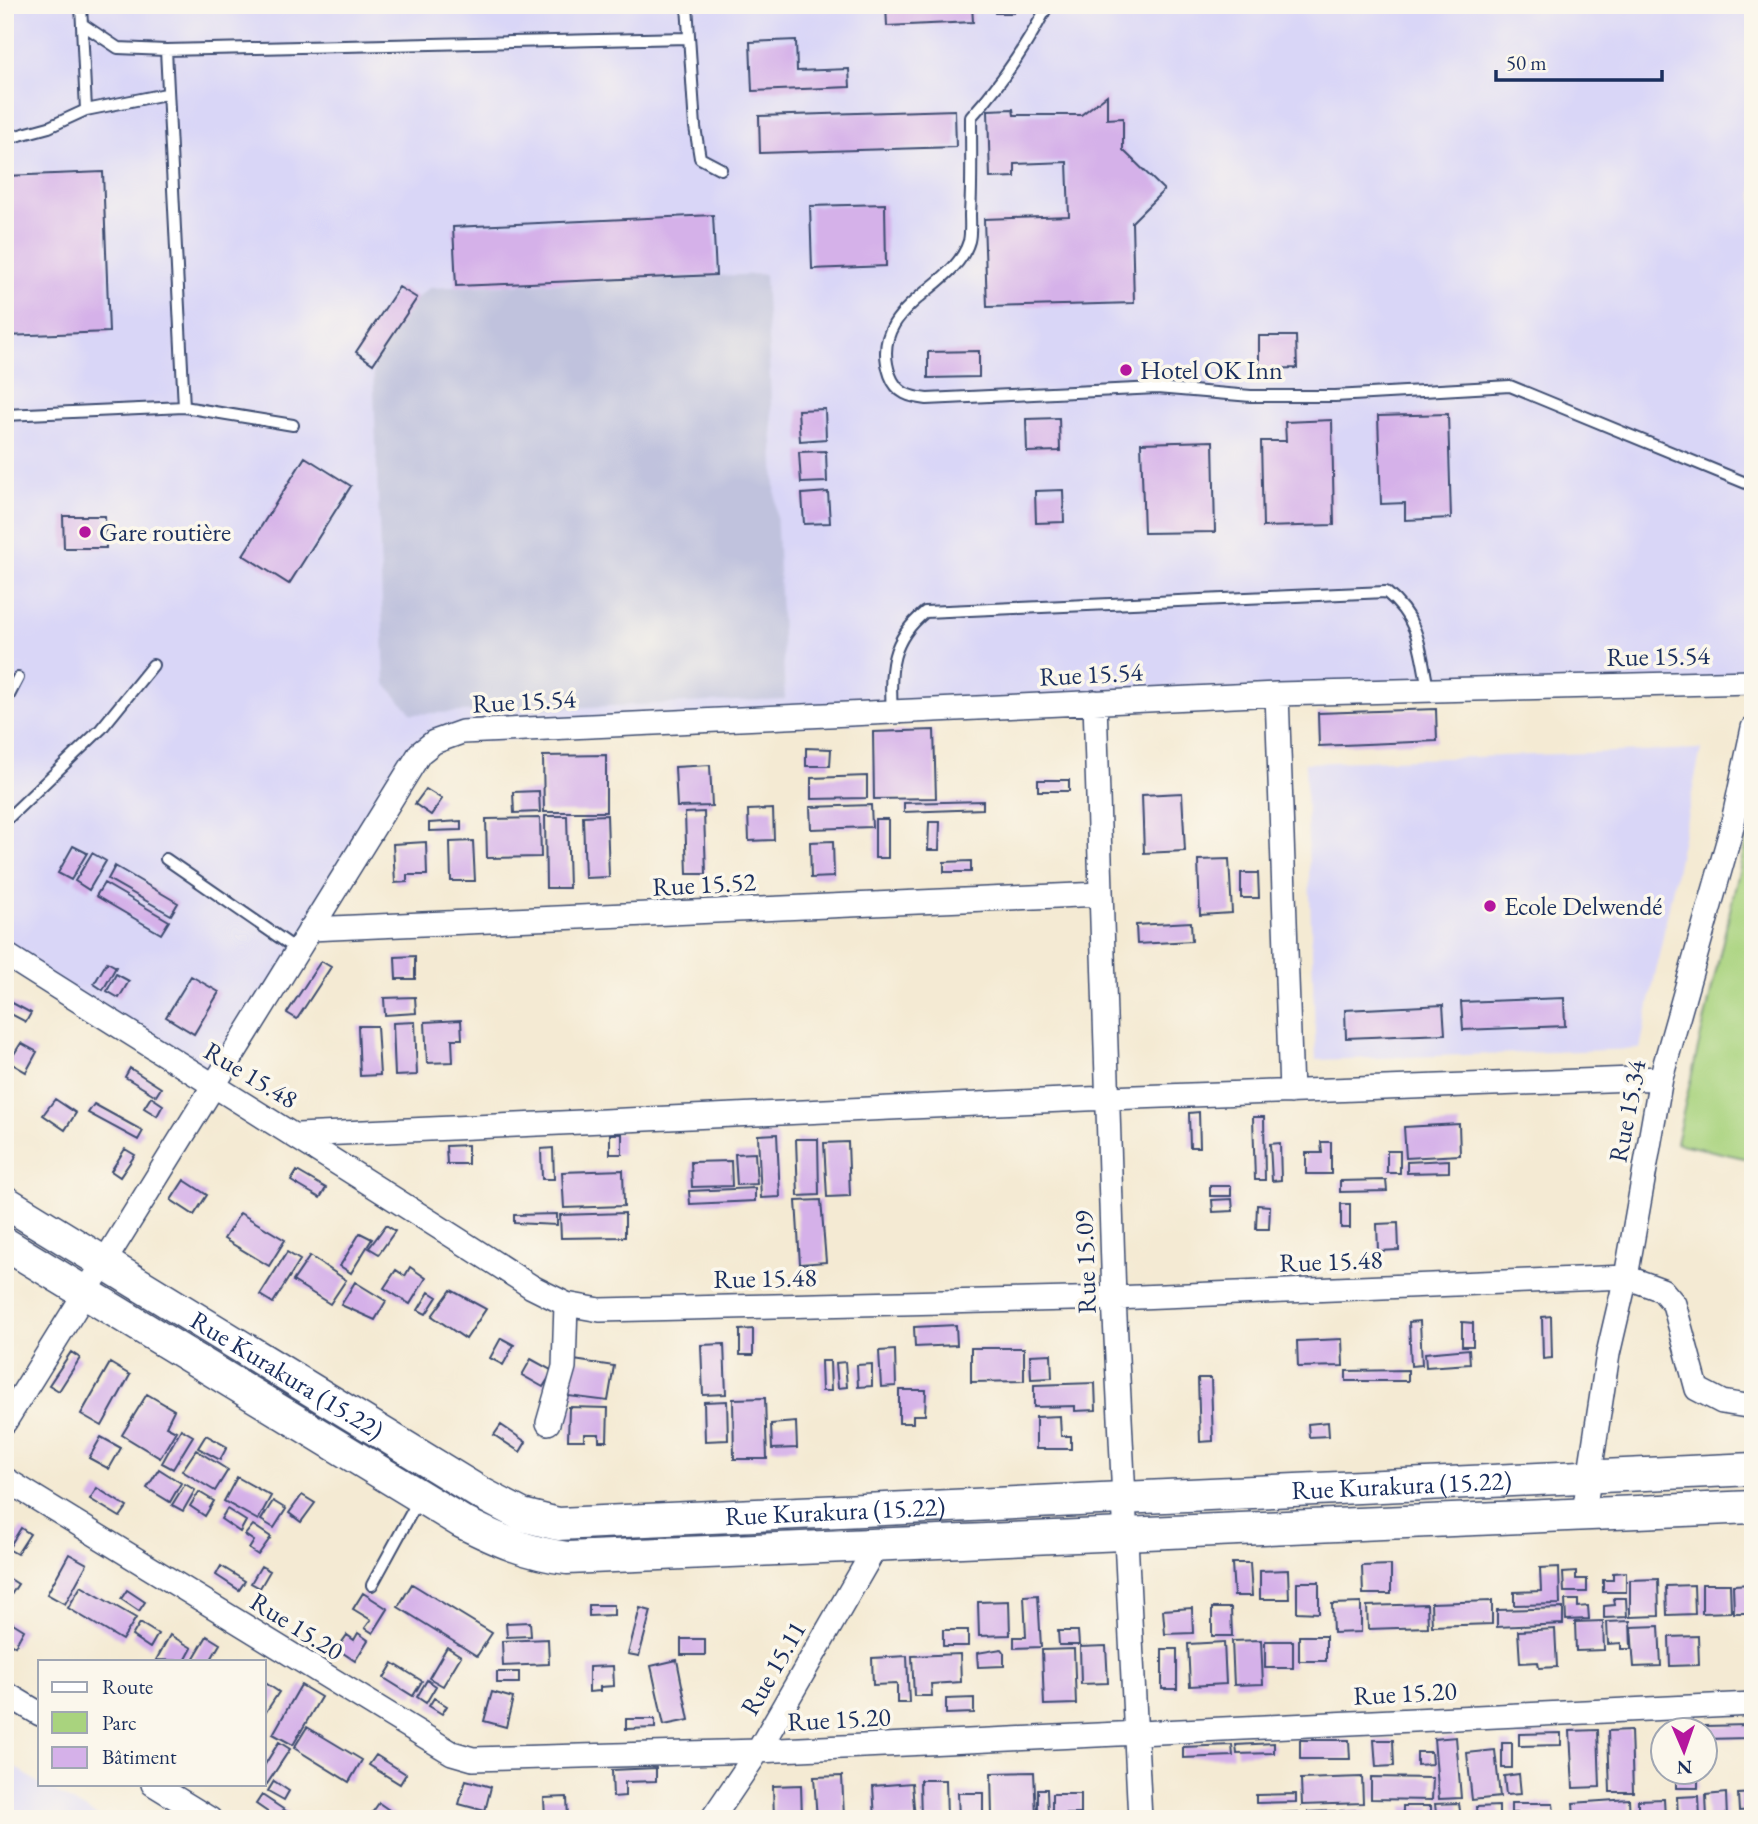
<svg xmlns="http://www.w3.org/2000/svg" width="1758" height="1824" font-family="'EB Garamond',serif">
	<style>
		.built { fill: #d9d6f7 }
		.industrial { fill: #c0c2dd }
		.green { fill: #a9d37e; stroke: #62816e; stroke-width: 2 }
		.building { fill: #d5b1e9 }
		.lines { fill: none; stroke-linecap: round; stroke-linejoin: round }
		.service-casing { stroke: #3c4b70; stroke-width: 14 }
		.minor-casing { stroke: #3c4b70; stroke-width: 26 }
		.secondary-casing { stroke: #3c4b70; stroke-width: 35 }
		.service { stroke: #fff; stroke-width: 10 }
		.minor { stroke: #fff; stroke-width: 23 }
		.secondary { stroke: #fff; stroke-width: 32 }
		.poi-dot { fill: #b5179e; stroke: #fbf7ec; stroke-width: 2.5 }
		.labels { text-anchor: middle; dominant-baseline: central; stroke-width: 7; stroke-linejoin: round; paint-order: stroke }
		.poi-label { font-size: 26px; fill: #1b2f5e; stroke: #fbf7ec; text-anchor: start }
		.street-label { font-size: 26px; fill: #1b2f5e; stroke: #fbf7ec }
	</style>
	<rect width="100%" height="100%" fill="#fbf7ec"/>
	<filter id="ink" filterUnits="userSpaceOnUse"><feTurbulence type="fractalNoise" baseFrequency=".0143" numOctaves="2"/><feDisplacementMap in="SourceGraphic" scale="14" xChannelSelector="R" yChannelSelector="G"/><feConvolveMatrix kernelMatrix="1 2 1 2 8 2 1 2 1" color-interpolation-filters="sRGB"/></filter>
	<filter id="wash" filterUnits="userSpaceOnUse"><feTurbulence type="fractalNoise" baseFrequency=".00686" numOctaves="4" result="noise"/><feDisplacementMap in="SourceGraphic" scale="28" xChannelSelector="R" yChannelSelector="G"/><feGaussianBlur stdDeviation="1.57" result="paint"/><feColorMatrix in="noise" values="0 0 0 0 0 0 0 0 0 0 0 0 0 0 0 0 0 1.4 0 .05"/><feComposite in="paint" operator="in"/></filter>
	<g filter="url(#wash)">
		<rect width="100%" height="100%" fill="#f4ead3"/>
		<path class="built" d="M5,5H1753V682L434,743L213,1086L5,963Z
			M1701,749L1640,1049L1316,1060L1305,763Z
			M5,1760L40,1784L103,1819H5Z"/>
		<path class="industrial" d="M765,274L785,699L412,714L385,683L373,364L417,298L429,288Z"/>
		<path class="green" d="M1753,811V1160L1676,1143Z"/>
		<g id="blocks">
			<path class="building" d="M886,5H972L973,22L887,26Z
				M994,5H1014V13H995Z
				M796,40L797,71L849,69L850,87L752,91L750,42Z
				M1107,95V119L1123,118V150L1164,190L1132,222L1134,303L987,307L984,219L1069,216L1067,162L1015,164V177L990,178L988,110L1013,109L1014,115H1081Z
				M955,110L956,147L760,153L759,116Z
				M103,172L109,332L5,336V176Z
				M885,204L886,266L812,269L810,206Z
				M713,215L716,275L456,286L453,227Z
				M399,287L417,298L373,364L356,352Z
				M1259,336H1296L1297,368L1259,369Z
				M979,351V377L928,378V352Z
				M825,409L826,439L800,441L798,410Z
				M1448,414L1451,518L1405,520V503L1381,504L1378,416Z
				M1059,418L1060,451L1027,452L1026,419Z
				M1332,420L1334,525L1263,527L1261,441H1286L1285,422Z
				M1213,441L1215,532L1144,533L1141,443Z
				M826,451L827,482L801,483L799,452Z
				M305,457L351,486L289,584L243,555Z
				M1063,490L1064,522L1036,523L1035,491Z
				M828,492L830,523L804,524L802,494Z
				M63,516H105L106,548H64Z
				M1436,709L1437,741L1319,746L1318,713Z
				M934,730L936,798L874,799L873,732Z
				M806,748L831,749L830,766H806Z
				M606,755V812H544L543,756Z
				M710,765L712,806L677,807L675,767Z
				M867,776V798L811,799V778Z
				M1038,780H1069V791H1038Z
				M426,789L442,799L431,815L415,804Z
				M539,791L540,812L514,813L513,792Z
				M1182,793L1185,851L1144,853L1142,795Z
				M983,801V809L904,812V803Z
				M871,805L872,827L811,829L810,807Z
				M773,809L774,840L749,841L748,810Z
				M704,812L706,874H687L685,813Z
				M607,815L609,877L585,878L583,816Z
				M545,816H567L569,888H546Z
				M540,818L541,857L487,858L486,819Z
				M875,819H888V858H875Z
				M461,821V830L429,831V823Z
				M929,822H940L939,850H928Z
				M473,841L475,881H451L450,842Z
				M833,841L834,877L811,878L810,842Z
				M426,842L427,875H407V882L395,883L393,844Z
				M73,846L87,853L71,880L58,873Z
				M92,853L106,861L89,890L75,881Z
				M1229,859L1232,913L1200,915L1198,860Z
				M971,861V872H944V862Z
				M115,866L178,903L171,915L108,879Z
				M1241,873H1258L1259,898H1241Z
				M104,883L169,921L161,934L96,896Z
				M1191,922L1192,941L1137,944L1136,925Z
				M415,956V979H396L395,957Z
				M321,961L331,967L297,1019L287,1013Z
				M107,962L116,967L103,990L94,984Z
				M116,974L129,981L119,998L107,991Z
				M191,976L219,992L194,1034L166,1017Z
				M415,997L416,1013L385,1015L384,998Z
				M1564,998L1565,1026L1463,1030L1461,1002Z
				M5,999L31,1013L26,1022L5,1011Z
				M1443,1005L1445,1034L1346,1038L1345,1010Z
				M461,1020L462,1039H452L453,1062L427,1063L425,1022Z
				M415,1022L417,1075L395,1076L393,1023Z
				M358,1026H377L380,1075L360,1076Z
				M21,1043L37,1052L26,1072L9,1062Z
				M130,1068L161,1088L156,1096L125,1077Z
				M151,1097L163,1105L157,1116L144,1108Z
				M55,1099L76,1113L65,1130L43,1115Z
				M94,1104L143,1131L138,1140L88,1113Z
				M1199,1112L1200,1147H1190L1189,1113Z
				M1253,1117H1264L1265,1180H1255Z
				M1459,1124L1460,1155L1406,1158L1404,1127Z
				M610,1134H622V1154H610Z
				M777,1134L780,1197L761,1198L758,1135Z
				M796,1139H818L819,1195L798,1196Z
				M848,1142L850,1196L827,1197L824,1143Z
				M1321,1142H1331V1174H1306V1153H1322Z
				M1280,1143L1281,1180L1272,1181L1270,1144Z
				M468,1145V1164H447L446,1146Z
				M553,1148L554,1179H542L541,1149Z
				M125,1149L135,1155L120,1177L111,1171Z
				M1387,1151H1400V1173H1387Z
				M755,1153L757,1184L737,1185L735,1154Z
				M1449,1160V1172L1407,1173V1162Z
				M731,1161L732,1186L692,1187L691,1162Z
				M623,1170L624,1206L564,1208L562,1172Z
				M297,1171L326,1188L320,1198L291,1181Z
				M184,1180L207,1195L194,1215L171,1200Z
				M1386,1180L1387,1191L1340,1192V1181Z
				M1210,1186H1231V1196H1210Z
				M755,1188V1201L690,1204L689,1191Z
				M1232,1199L1233,1211L1213,1212L1212,1200Z
				M821,1200L826,1262L800,1264L796,1201Z
				M1341,1204H1350V1228H1341Z
				M1257,1205L1270,1206L1269,1229H1256Z
				M240,1213L285,1240L269,1266L224,1239Z
				M625,1213V1237L561,1238L560,1215Z
				M557,1214V1225L514,1223V1215Z
				M1398,1223L1399,1250L1378,1251L1377,1224Z
				M386,1225L395,1231L379,1254L369,1248Z
				M360,1233L372,1239L351,1273L340,1266Z
				M287,1252L300,1260L273,1303L260,1295Z
				M310,1256L346,1280L330,1304L293,1281Z
				M410,1267L426,1278L410,1304L384,1288L396,1270L405,1276Z
				M355,1282L386,1301L375,1320L341,1305Z
				M451,1290L486,1309L466,1339L432,1316Z
				M429,1292L437,1297L426,1314L418,1310Z
				M1551,1316L1552,1358L1543,1359L1542,1317Z
				M1420,1321L1422,1365L1411,1366L1409,1322Z
				M1462,1322L1473,1323V1346H1462Z
				M956,1325L957,1345L915,1347L914,1327Z
				M753,1329V1355H740V1330Z
				M501,1338L514,1345L503,1365L490,1358Z
				M1342,1339L1343,1366L1298,1367L1297,1341Z
				M724,1344L726,1394L703,1395L701,1345Z
				M971,1348H1024V1381L971,1382Z
				M1469,1349L1470,1364L1426,1367L1425,1353Z
				M895,1350L896,1386L881,1387L879,1351Z
				M71,1352L80,1358L59,1391L49,1385Z
				M1051,1354L1052,1378L1031,1379L1030,1355Z
				M531,1359L553,1371L543,1387L522,1375Z
				M574,1360L614,1366L608,1401L568,1396Z
				M821,1361H830L831,1391H822Z
				M845,1362L847,1387L838,1388L836,1363Z
				M110,1363L130,1375L102,1426L81,1414Z
				M872,1364V1386L858,1387L857,1365Z
				M1408,1370V1381H1346V1371Z
				M1198,1378H1211L1213,1441L1200,1442Z
				M1095,1383L1096,1410L1075,1411V1406L1034,1407V1385Z
				M899,1390H926L925,1415H913V1423H899Z
				M147,1394L174,1410L166,1426L176,1431L160,1458L122,1435Z
				M765,1398L767,1459H734L733,1399Z
				M727,1401L728,1440L705,1441L704,1402Z
				M569,1407L608,1408L607,1441H599V1434H584V1440H568Z
				M1060,1416L1061,1436H1071V1449H1036V1417Z
				M796,1422L797,1448L772,1449L771,1424Z
				M1328,1422L1329,1436L1309,1437L1308,1424Z
				M501,1425L526,1442L520,1452L494,1435Z
				M181,1429L193,1436L173,1469L162,1463Z
				M206,1435L227,1447L220,1460L198,1448Z
				M101,1437L121,1448L109,1469L89,1458Z
				M196,1450L228,1470L215,1491L182,1471Z
				M159,1469L181,1483L170,1502L147,1488Z
				M237,1477L271,1496L258,1520L224,1501Z
				M185,1484L195,1490L183,1511L172,1505Z
				M97,1488L127,1507L120,1517L90,1499Z
				M199,1492L214,1501L205,1516L190,1506Z
				M302,1495L315,1503L301,1522L289,1513Z
				M273,1501L286,1509L274,1528L261,1520Z
				M227,1509L246,1521L240,1532L221,1519Z
				M253,1525L271,1537L258,1555L249,1549L254,1541L245,1535Z
				M21,1528L30,1534L17,1554L8,1549Z
				M69,1554L87,1564L65,1604L47,1594Z
				M1232,1563H1250L1252,1596H1234Z
				M1391,1565V1594H1363L1362,1566Z
				M221,1566L245,1581L239,1590L216,1575Z
				M261,1566L270,1571L260,1588L251,1583Z
				M1559,1567L1560,1604L1514,1605V1592L1541,1591L1540,1568Z
				M1288,1570L1289,1599H1260V1571Z
				M1576,1572V1579H1587V1592H1564L1563,1573Z
				M1626,1572V1592H1603V1580H1613V1573Z
				M7,1577L18,1584L5,1604V1579Z
				M1658,1579L1659,1616L1630,1617V1580Z
				M1297,1582H1319V1613L1297,1612Z
				M412,1584L492,1633L477,1656L398,1607Z
				M1702,1584H1730L1731,1612L1702,1613Z
				M1753,1584V1613H1734L1733,1585Z
				M1694,1585L1695,1614L1667,1615L1666,1586Z
				M81,1586L136,1618L122,1640L68,1608Z
				M127,1590L145,1602L139,1611L121,1599Z
				M363,1593L388,1609L373,1633L365,1628L371,1620L353,1609Z
				M1038,1595L1041,1647L1014,1648V1637H1026L1024,1596Z
				M1614,1598H1626L1627,1617L1604,1618V1606L1615,1605Z
				M1565,1600H1578V1607L1588,1606L1589,1619L1566,1620Z
				M1009,1601L1010,1635L979,1636L978,1602Z
				M1492,1601V1624L1432,1626L1431,1603Z
				M1361,1603V1632L1333,1633L1332,1604Z
				M1427,1604L1428,1627L1368,1629L1367,1606Z
				M589,1605H614V1615L589,1616Z
				M640,1608L651,1611L639,1656L628,1654Z
				M1192,1608L1193,1633L1165,1634L1163,1610Z
				M1212,1608H1231L1232,1636H1212Z
				M1563,1608V1624L1497,1627V1610Z
				M8,1620L24,1630L15,1646L5,1640Z
				M1603,1621L1604,1650L1576,1651L1575,1622Z
				M1630,1621L1631,1649H1621V1643L1608,1644L1607,1622Z
				M530,1622L531,1636L507,1637L506,1623Z
				M140,1623L158,1634L150,1648L132,1636Z
				M1659,1626L1661,1666L1634,1667L1631,1627Z
				M1555,1629L1557,1667L1539,1668L1538,1662L1520,1663L1518,1631Z
				M943,1630H968V1646H943Z
				M1058,1631H1078L1079,1645H1059Z
				M358,1633L368,1640L355,1661L337,1649L347,1635L354,1640Z
				M170,1635L192,1648L185,1661L156,1660Z
				M207,1636L220,1644L210,1661H192Z
				M1299,1636H1326V1661H1299Z
				M1698,1636L1699,1665L1670,1666L1669,1637Z
				M548,1639L549,1664L503,1666L502,1641Z
				M681,1639H705V1655H681Z
				M1261,1640L1263,1684L1234,1685L1232,1641Z
				M1265,1641H1293V1668H1265Z
				M1224,1642L1226,1684L1190,1686L1188,1644Z
				M1106,1646L1108,1683L1081,1684L1080,1647Z
				M447,1647L461,1656L443,1686L429,1678Z
				M1001,1649L1004,1653V1666L978,1667L977,1653Z
				M1074,1649L1076,1704L1044,1705L1042,1650Z
				M1162,1649H1177V1689H1162Z
				M960,1654L961,1682L931,1684L932,1696H914L912,1656Z
				M907,1656L909,1703H897V1684L873,1685L872,1658Z
				M677,1660L689,1720L664,1725L651,1666Z
				M393,1663L422,1681L413,1696L384,1678Z
				M613,1666L614,1686L600,1687V1691L589,1692V1667Z
				M497,1672H519V1683H497Z
				M427,1680L436,1686L426,1703L417,1697Z
				M264,1682L279,1692L264,1715Z
				M301,1685L321,1697L293,1745L273,1734Z
				M492,1692L513,1698L506,1727L484,1721Z
				M434,1698L447,1706L442,1714L429,1706Z
				M974,1698V1713L946,1714V1699Z
				M626,1719H655V1728L626,1729Z
				M1748,1725V1738L1706,1739L1705,1726Z
				M307,1727L362,1760L349,1782L294,1748Z
				M1598,1730L1600,1787L1573,1788L1570,1731Z
				M1631,1730L1633,1792H1610L1608,1731Z
				M1561,1733V1745L1519,1746V1734Z
				M1456,1737L1461,1798L1439,1799L1434,1739Z
				M1300,1740H1349L1350,1759H1300Z
				M1374,1740H1393L1394,1766L1376,1767Z
				M279,1742L290,1749L267,1784L264,1782V1766Z
				M1274,1743V1753L1237,1754L1236,1745Z
				M1502,1743H1512V1768H1502Z
				M1232,1745L1233,1756L1183,1758V1747Z
				M1495,1750L1500,1797L1472,1800L1467,1753Z
				M1417,1752H1431L1432,1764L1417,1765Z
				M376,1755L406,1774L400,1784L369,1765Z
				M656,1768V1781L625,1782V1796L613,1797L612,1770Z
				M1034,1772L1036,1815L992,1817L991,1773Z
				M1676,1772H1698V1788H1676Z
				M1519,1774L1521,1794L1506,1795L1504,1776Z
				M842,1776L844,1817L817,1819L814,1777Z
				M1362,1777L1363,1803L1302,1805L1301,1779Z
				M1371,1777L1433,1778L1432,1800L1371,1799Z
				M466,1780L491,1787L485,1811L459,1804Z
				M920,1780H946L947,1819H921Z
				M274,1781L289,1791L284,1800L268,1791Z
				M912,1783L915,1819H875L873,1786Z
				M801,1785L802,1819H774L773,1786Z
				M1038,1789H1047L1048,1818L1038,1819Z
				M958,1793H983V1819H959Z
				M1726,1793L1727,1819H1707L1706,1795Z
				M1753,1793V1810L1739,1811L1738,1794Z
				M1052,1794H1081V1814H1052Z
				M1296,1794V1802L1256,1803V1795Z
				M262,1795L289,1813L285,1819H278L256,1804Z
				M1699,1796L1700,1819H1678L1677,1797Z
				M567,1797L568,1819H545L544,1798Z
				M1629,1799L1630,1819H1574L1573,1803Z
				M1664,1799L1665,1819H1638V1800Z
				M379,1803L402,1819H380L372,1813Z
				M1459,1803L1460,1811L1436,1813L1435,1804Z
				M1511,1803H1553L1554,1813H1511Z
				M1403,1806H1431V1819H1403Z
				M1499,1806V1819H1477L1476,1807Z
				M1365,1810L1366,1819H1341L1340,1811Z
				M1335,1811V1819H1308V1812Z
				M1298,1812L1299,1819H1245L1244,1814Z"/>
		</g>
	</g>
	<g filter="url(#ink)">
		<use href="#blocks" fill-opacity="0" stroke="#3c4b70" stroke-width="2"/>
		<g class="lines">
			<g class="service-casing">
				<path id="service" d="M81,5L86,110
					M687,5L695,127L700,158L721,169
					M1048,5C1026,47 1003,82 971,117C971,149 972,182 970,214C970,222 971,233 969,241C955,291 866,305 890,375C897,394 910,397 927,399L1157,388L1251,396H1335L1510,386L1753,486
					M82,24L118,48L166,50L687,38
					M166,50L184,407
					M5,139L49,127L86,110L166,94
					M5,415L184,407L293,425
					M5,703L18,678
					M892,711C889,669 891,640 925,612L1386,592C1420,620 1420,648 1428,689
					M5,821L101,729L153,665
					M166,859L296,949
					M372,1585L419,1499"/>
			</g>
			<g class="minor-casing">
				<path id="minor" d="M1277,694L1291,1092
					M1095,702L1114,1298L1140,1819
					M310,929L1101,894
					M5,954C181,1066 358,1174 532,1287L566,1304L600,1310L1114,1298L1626,1277L1662,1290L1674,1304L1697,1389L1722,1402L1753,1407
					M298,1135L1108,1098L1661,1078
					M5,1422L420,753L434,742L462,732L1277,694L1753,682
					M548,1423L564,1367L566,1304
					M5,1479L452,1753L473,1759L758,1751L1753,1704
					M1584,1512L1608,1354L1626,1277L1661,1078L1731,831L1753,728
					M5,1693L40,1714
					M153,1784L210,1819
					M712,1819L758,1751L878,1543"/>
			</g>
			<g class="secondary-casing">
				<g id="secondary">
					<path id="s1" d="M5,1202L480,1493L522,1515L558,1524L1753,1469"/>
					<path d="M5,1244L462,1522C498,1540 527,1553 567,1558L1753,1507"/>
				</g>
			</g>
			<use href="#service" class="service"/>
			<use href="#minor" class="minor"/>
			<use href="#secondary" class="secondary"/>
		</g>
	</g>
	<g class="poi-dot">
		<circle cx="1126" cy="370" r="7"/>
		<circle cx="85" cy="532" r="7"/>
		<circle cx="1490" cy="906" r="7"/>
	</g>
	<g class="labels">
		<g class="poi-label">
			<text x="1140" y="370">Hotel OK Inn</text>
			<text x="99" y="532">Gare routière</text>
			<text x="1504" y="906">Ecole Delwendé</text>
		</g>
		<g class="street-label">
			<text transform="translate(1658 656) rotate(-1)">Rue 15.54</text>
			<text transform="translate(1091 674) rotate(-3)">Rue 15.54</text>
			<text transform="translate(524 701) rotate(-3)">Rue 15.54</text>
			<text transform="translate(704 884) rotate(-3)">Rue 15.52</text>
			<text transform="translate(251 1075) rotate(31)">Rue 15.48</text>
			<text transform="translate(1627 1111) rotate(-79)">Rue 15.34</text>
			<text transform="translate(1331 1261) rotate(-2)">Rue 15.48</text>
			<text transform="translate(1085 1262) rotate(-92)">Rue 15.09</text>
			<text transform="translate(765 1278) rotate(-1)">Rue 15.48</text>
			<text stroke="none"><textPath href="#s1" startOffset="331">Rue Kurakura (15.22)</textPath></text>
			<text stroke="none"><textPath href="#s1" startOffset="1486">Rue Kurakura (15.22)</textPath></text>
			<text stroke="none"><textPath href="#s1" startOffset="919">Rue Kurakura (15.22)</textPath></text>
			<text transform="translate(297 1626) rotate(32)">Rue 15.20</text>
			<text transform="translate(773 1668) rotate(-60)">Rue 15.11</text>
			<text transform="translate(1405 1693) rotate(-3)">Rue 15.20</text>
			<text transform="translate(839 1719) rotate(-3)">Rue 15.20</text>
		</g>
	</g>
	<rect width="1758" height="1824" fill="none" stroke="#fbf7ec" stroke-width="28"/>
	<rect x="38" y="1660" width="228" height="126" fill="#fbf7ec" stroke="#a1a7b3" stroke-width="2"/>
	<rect x="52" y="1682" width="35" height="10" fill="#ffffff" stroke="#a1a7b3" stroke-width="2"/>
	<text x="102" y="1694" font-size="21" fill="#1b2f5e">Route</text>
	<rect x="52" y="1712" width="35" height="21" fill="#a9d37e" stroke="#a1a7b3" stroke-width="2"/>
	<text x="102" y="1730" font-size="21" fill="#1b2f5e">Parc</text>
	<rect x="52" y="1747" width="35" height="21" fill="#d5b1e9" stroke="#a1a7b3" stroke-width="2"/>
	<text x="102" y="1764" font-size="21" fill="#1b2f5e">Bâtiment</text>
	<g transform="translate(1684 1751) rotate(178)"><circle r="33" fill="#fbf7ec" stroke="#a1a7b3" stroke-width="2"/>
	<path d="M0-5L12 26L0 18L-12 26Z" fill="#b5179e"/>
	<text y="-10" font-size="19" font-weight="bold" text-anchor="middle" fill="#1b2f5e">N</text>
	</g>
	<path d="M1496 70v10h166v-10" fill="none" stroke="#1b2f5e" stroke-width="3.5"/>
	<text x="1506" y="70" font-size="21" fill="#1b2f5e" stroke="#fbf7ec" stroke-width="5" paint-order="stroke">50 m</text>
</svg>
